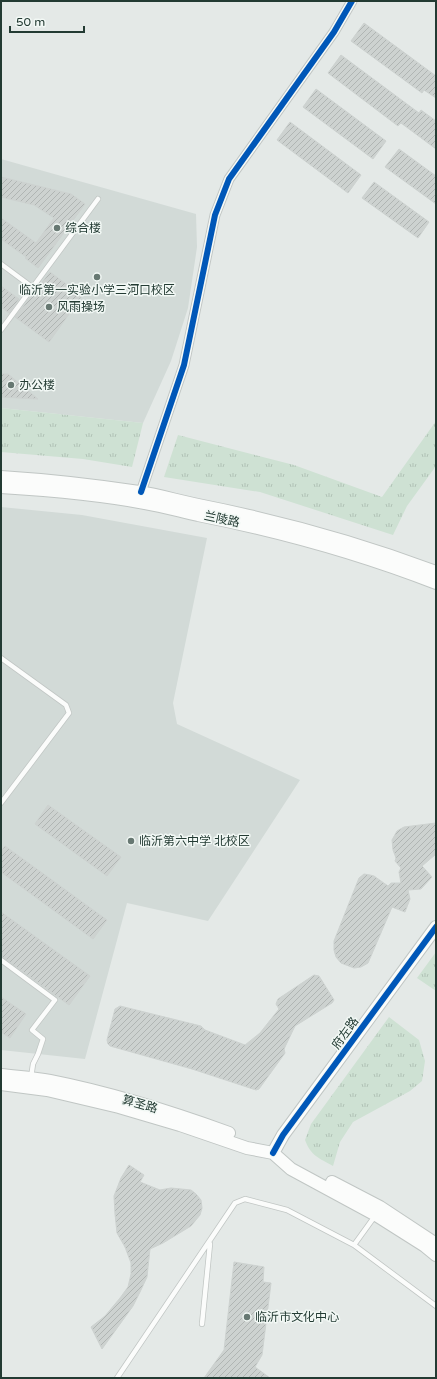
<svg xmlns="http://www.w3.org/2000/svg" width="437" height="1379" font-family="'Varela Round','Noto Sans SC',sans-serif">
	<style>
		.built { fill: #d2dad7 }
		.park { fill: url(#park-tufts) }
		.building { fill: url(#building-hatch); stroke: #cdd2d0 }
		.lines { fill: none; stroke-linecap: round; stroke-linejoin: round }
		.lane-casing { stroke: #c1c6c4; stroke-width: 6 }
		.street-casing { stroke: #c1c6c4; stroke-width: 11 }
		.secondary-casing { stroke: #c0c6c4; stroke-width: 14 }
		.lane { stroke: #fbfcfb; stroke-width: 4.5 }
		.street { stroke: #fbfcfb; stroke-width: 9 }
		.secondary { stroke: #fbfcfb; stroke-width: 12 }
		.cycleway-casing { stroke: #f2f8f5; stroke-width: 8 }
		.cycleway { stroke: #0057b8; stroke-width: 6 }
		.poi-dot { fill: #677872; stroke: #f2f8f5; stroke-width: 1.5 }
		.labels { text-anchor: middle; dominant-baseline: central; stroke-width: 3; stroke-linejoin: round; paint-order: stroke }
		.poi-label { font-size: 12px; fill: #233b33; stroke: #f2f8f5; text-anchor: start }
		.street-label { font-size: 12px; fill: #233b33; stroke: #f2f8f5 }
	</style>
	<defs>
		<pattern id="park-tufts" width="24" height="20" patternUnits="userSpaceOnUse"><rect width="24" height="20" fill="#cee1d3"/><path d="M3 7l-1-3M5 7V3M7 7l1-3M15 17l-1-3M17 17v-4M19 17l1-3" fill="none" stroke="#b1c2b6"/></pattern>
		<pattern id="building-hatch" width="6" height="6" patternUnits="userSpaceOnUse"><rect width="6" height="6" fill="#cdd2d0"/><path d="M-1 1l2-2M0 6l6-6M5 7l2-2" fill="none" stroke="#b0b5b3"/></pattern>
	</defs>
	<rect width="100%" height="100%" fill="#e4e9e7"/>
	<path class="built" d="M1,159L196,214L197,247L188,308L171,361L143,423L1,408Z
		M1,507L82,515L207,538L173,703L177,724L300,780L208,921L127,903L85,1059L1,1050Z"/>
	<path class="park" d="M1,408L143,423L132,467L83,459L1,452Z
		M436,421V466L407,506L393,535L260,492L164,477L178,435L294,465L382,497Z
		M436,952V991L417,978Z
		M389,1017L419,1040L425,1061L422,1081L410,1091L353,1122L340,1142L333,1166C319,1158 311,1156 305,1140L311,1124Z"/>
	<path class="building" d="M364,23L436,76V98L424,90L422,93L351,41Z
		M341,55L419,113L421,110L436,121V149L401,123L398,126L328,73Z
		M316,89L386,141L373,159L303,107Z
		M290,122L361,175L348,193L277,140Z
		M399,149L436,176V204L385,167Z
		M1,177L71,194L85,204L38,268L25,258L26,257L1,239V218L36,243L54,218L34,205L1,197Z
		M374,182L429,222L418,238L362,198Z
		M50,272L82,296L49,342L15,317Z
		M1,286L19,299L9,313L1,307Z
		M1,374H8L38,399L1,397Z
		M48,805L121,857L107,876L35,824Z
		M436,823V854L422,866L432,877L421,889L408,890L410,899L405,912L392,907L368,963L361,967L354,968L341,963L336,957L334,950V941L359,878L364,874L370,875L374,876L388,886L391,883H401L399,872L401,868L395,861L396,858L393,850L392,840L397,831L404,827Z
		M5,846L107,920L93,939L1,872V851Z
		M1,912L90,976L69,1005L1,956Z
		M314,975L319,976L334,1000L332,1003L295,1026L284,1049L285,1053L259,1089L256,1090L192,1069L110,1046L108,1044L107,1040L115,1009L120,1006L201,1026L205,1030L245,1045L260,1033L279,1009L276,1004L278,999Z
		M1,997L26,1014L10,1038L1,1032Z
		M129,1165L144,1175L140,1182L160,1190L171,1188L191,1190L196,1194L201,1200L202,1208L200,1215L191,1226L163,1243L150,1249L147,1277L140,1292L133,1306L102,1349L91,1327L105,1316L120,1298L128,1287L131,1274V1263L125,1247L117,1233L115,1214L114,1196L121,1178Z
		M234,1262L264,1267L263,1282L271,1283L262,1355L255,1367L270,1378H204L224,1350Z"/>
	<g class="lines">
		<g class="lane-casing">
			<path id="lane" d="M1,264L32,287
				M1,330L98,199
				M1,658L66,705L69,713L1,803
				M1,960L55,1000L32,1030L43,1039L38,1054L33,1064L31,1078
				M354,1245L375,1216
				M202,1324L210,1244
				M117,1378L235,1203L245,1199L287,1210L354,1245L436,1306"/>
		</g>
		<g class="street-casing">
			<path id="street" d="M141,492L184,365L215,215L229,179L334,32L352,1"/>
		</g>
		<g class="secondary-casing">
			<path id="secondary" d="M1,477C47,480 93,485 139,492C159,495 178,501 198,505C279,521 359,543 436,572
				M1,487C49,490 98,494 145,503C163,506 180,511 198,515C279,531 359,553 436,583
				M1,1075C17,1077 34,1078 50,1081C111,1093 171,1112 229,1133
				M1,1084L47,1090L119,1107L180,1125L247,1148L273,1153L291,1169L376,1215L425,1246L436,1255
				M273,1153L283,1135L436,927
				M332,1182L380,1207L436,1244"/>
		</g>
		<use href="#lane" class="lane"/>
		<use href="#street" class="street"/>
		<use href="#secondary" class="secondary"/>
		<g class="cycleway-casing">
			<path id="cycleway" d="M141,492L184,365L215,215L229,179L334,32L352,1
				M273,1153L283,1135L436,927"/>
		</g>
		<use href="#cycleway" class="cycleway"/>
	</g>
	<g class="poi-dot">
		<circle cx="57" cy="228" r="4"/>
		<circle cx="97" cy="277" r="4"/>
		<circle cx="49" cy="307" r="4"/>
		<circle cx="11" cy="385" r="4"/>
		<circle cx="131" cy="841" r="4"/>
		<circle cx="247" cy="1317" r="4"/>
	</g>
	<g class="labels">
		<g class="poi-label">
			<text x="65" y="228">综合楼</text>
			<text x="97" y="290" text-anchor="middle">临沂第一实验小学三河口校区</text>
			<text x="57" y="307">风雨操场</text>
			<text x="19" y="385">办公楼</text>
			<text x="139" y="841">临沂第六中学 北校区</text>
			<text x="255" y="1317">临沂市文化中心</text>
		</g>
		<g class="street-label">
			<text transform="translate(222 519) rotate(12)">兰陵路</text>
			<text transform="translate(345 1033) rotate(-54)">府左路</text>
			<text transform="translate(140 1104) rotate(16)">算圣路</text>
		</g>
	</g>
	<rect width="437" height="1379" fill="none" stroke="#233b33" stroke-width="4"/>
	<path d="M10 26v6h74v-6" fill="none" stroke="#233b33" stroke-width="2"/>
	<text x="16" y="26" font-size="12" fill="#233b33" stroke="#f2f8f5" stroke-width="3" paint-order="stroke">50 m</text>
</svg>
